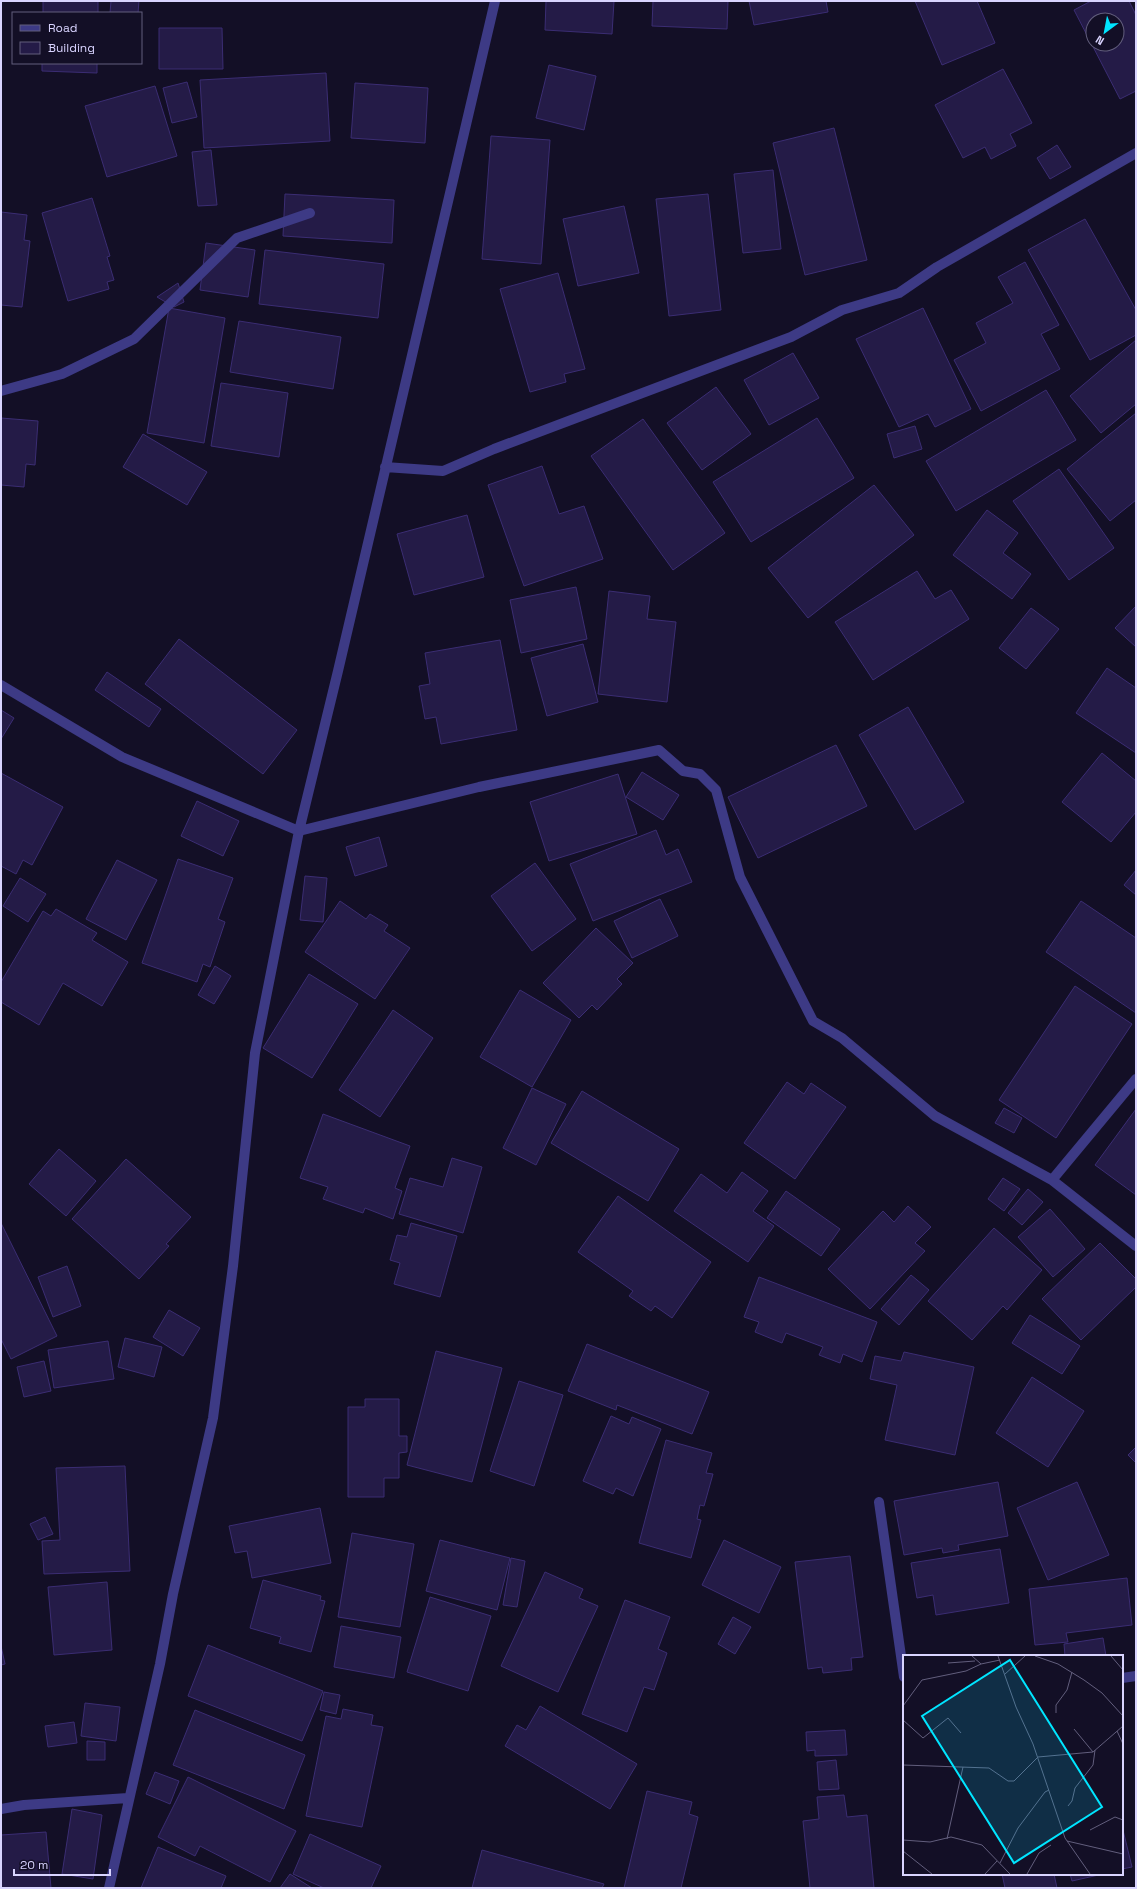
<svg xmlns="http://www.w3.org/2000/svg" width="1137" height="1889" font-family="'Space Grotesk',sans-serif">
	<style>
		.building { fill: #241b47; stroke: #3b2d73; fill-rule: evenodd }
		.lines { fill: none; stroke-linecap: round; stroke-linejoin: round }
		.minor { stroke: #3d3a85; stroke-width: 10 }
		.inset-road { fill: none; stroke: #625e7d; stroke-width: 1 }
		.view { fill: #00e5ff; fill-opacity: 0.15; stroke: #00e5ff; stroke-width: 2 }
		.inset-edge { fill: none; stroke: #d9d4ff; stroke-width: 2 }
	</style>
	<rect width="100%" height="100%" fill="#130f26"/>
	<path class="building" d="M43,1H98V13H43Z
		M111,1H139L138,13H110Z
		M546,1H614L612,34L545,30Z
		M653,1H728L727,29L652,26Z
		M749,1H826L828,12L754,25Z
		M915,1H977L995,43L942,65Z
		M1091,1H1129L1136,15V91L1120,99L1074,10ZM1093,20H1117V44H1093Z
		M159,28H222L223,69H159Z
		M42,63H97V73L42,71Z
		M549,65L596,76L584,130L536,118Z
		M1003,69L1032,123L1010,134L1016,146L991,159L985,147L963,158L935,105Z
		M326,73L330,141L204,148L200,80Z
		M187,82L197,117L172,123L163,88Z
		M355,83L428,88L425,143L351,138Z
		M155,86L177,156L107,177L85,106Z
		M834,128L867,260L805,275L773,143Z
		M491,136L550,140L541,264L482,259Z
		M1057,145L1071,167L1050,179L1037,158Z
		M211,150L217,205L198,206L192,152Z
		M773,170L781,249L743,253L734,174Z
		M285,194L394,200L392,243L283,236Z
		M708,194L721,310L669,316L656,199Z
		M92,198L110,256L107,257L114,280L107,282L109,289L68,301L42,213Z
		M624,206L639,273L578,286L563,219Z
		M1,212L27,215L24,240L30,241L22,307L1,305Z
		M1085,219L1136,310V335L1090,360L1028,250Z
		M206,243L255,250L248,297L200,290Z
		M265,250L384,264L378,318L259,304Z
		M1025,262L1059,325L1041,334L1060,369L981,411L954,360L986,343L976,323L1013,303L998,277Z
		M558,273L585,369L564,374L566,382L530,392L500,289Z
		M178,283L184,302L174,307L157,297Z
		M169,308L225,318L204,443L147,433Z
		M923,308L971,409L935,427L928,414L899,427L856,339Z
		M239,321L341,337L333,389L230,372Z
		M1136,340V404L1101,433L1070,396Z
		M793,353L819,398L769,425L744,380Z
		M221,383L288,393L279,457L211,446Z
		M716,387L751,434L702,470L667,423Z
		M1046,390L1076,440L956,511L926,461Z
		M1136,413V500L1110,521L1067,469Z
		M1,418L38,421L35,465L26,464L24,487L1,485Z
		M817,418L854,478L751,542L713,482Z
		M643,419L725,533L673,570L591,456Z
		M915,426L922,449L894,458L887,434Z
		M143,434L207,472L187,505L123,467Z
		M542,466L559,514L584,506L603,559L524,586L488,485Z
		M1059,469L1114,548L1069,580L1013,501Z
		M874,485L914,535L808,618L768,568Z
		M987,510L1018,533L1003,553L1031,574L1012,599L953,555Z
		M467,515L484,577L414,595L397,534Z
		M917,571L935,599L951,590L969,619L873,680L835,622Z
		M576,587L587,639L521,653L510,600Z
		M609,591L650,596L647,619L676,622L667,702L598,694Z
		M1136,606V647L1115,628Z
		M1031,608L1059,629L1026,669L999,648Z
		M179,639L297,730L263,774L145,684Z
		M500,640L517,730L441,744L436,717L425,719L419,686L430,684L425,653Z
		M583,644L598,702L547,716L531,658Z
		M1107,668L1136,688V753L1076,713Z
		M107,672L161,709L149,727L95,690Z
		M908,707L964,802L915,830L859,735Z
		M1,710L14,718L1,739Z
		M836,745L867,806L758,858L728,797Z
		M1102,753L1136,781V812L1111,842L1062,802Z
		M642,772L679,795L663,820L626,797Z
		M1,773L63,807L32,865L23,860L16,874L1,866Z
		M618,774L637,834L549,861L530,802Z
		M197,801L239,821L223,856L181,836Z
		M656,830L666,855L678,849L692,882L593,921L570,864Z
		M379,837L387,866L355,876L346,847Z
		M178,859L233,878L218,919L225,922L210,967L203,964L197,982L142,963Z
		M117,860L157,880L126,940L86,919Z
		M535,863L576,919L532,951L491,896Z
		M1136,870V895L1124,885Z
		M305,876L327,878L323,922L300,920Z
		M20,878L46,894L28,922L3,906Z
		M660,899L678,936L632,958L614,921Z
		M340,901L366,919L370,914L388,925L384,931L410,948L375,999L305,952Z
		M1081,901L1136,938V1013L1046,952Z
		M56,909L97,933L92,940L128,962L102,1006L63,983L39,1025L1,1002V982L43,911L51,916Z
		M596,928L633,963L617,979L622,984L597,1010L592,1005L579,1018L543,983Z
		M215,966L231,976L214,1004L198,995Z
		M309,974L358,1004L312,1078L263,1048Z
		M1075,986L1132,1024L1056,1138L999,1100Z
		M520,990L571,1020L532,1087L480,1057Z
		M393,1010L433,1038L380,1117L339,1090Z
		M787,1082L804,1094L811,1083L846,1107L795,1179L744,1143Z
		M532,1088L566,1104L536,1165L503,1148Z
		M582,1091L679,1149L648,1201L551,1143Z
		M1004,1108L1022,1118L1014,1133L995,1123Z
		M1136,1109V1195L1095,1165Z
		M323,1114L410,1146L395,1188L402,1191L393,1219L365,1208L363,1213L323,1199L328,1187L300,1178Z
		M59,1149L96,1181L66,1216L29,1184Z
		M452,1158L482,1167L463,1233L399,1214L410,1178L443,1187Z
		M126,1159L191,1217L166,1244L169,1246L139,1279L72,1219Z
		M742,1172L768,1191L753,1211L774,1226L748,1262L674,1211L701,1174L727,1193Z
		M1003,1178L1020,1189L1004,1211L988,1199Z
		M1028,1189L1043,1202L1022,1225L1008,1213Z
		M786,1191L840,1229L821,1256L767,1218Z
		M618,1196L711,1262L672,1318L655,1306L651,1311L629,1296L633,1291L578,1252Z
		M908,1206L931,1227L915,1243L925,1251L870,1309L828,1269L883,1211L894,1222Z
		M1050,1209L1085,1249L1053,1277L1018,1237Z
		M1,1223L57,1336L11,1359L1,1339Z
		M411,1223L457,1236L440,1297L394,1284L400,1263L390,1260L397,1235L407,1237Z
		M994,1228L1042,1270L1007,1310L1003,1306L972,1340L928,1301Z
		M1100,1243L1136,1279V1287L1081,1340L1042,1299Z
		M67,1266L81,1306L53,1317L38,1277Z
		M911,1275L929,1290L899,1325L881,1309Z
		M759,1277L877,1322L862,1362L843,1354L840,1363L819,1355L823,1347L786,1333L782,1343L755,1332L759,1322L744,1317Z
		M169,1310L200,1328L183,1356L153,1337Z
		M1030,1315L1080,1346L1062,1374L1012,1343Z
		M125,1338L162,1347L154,1377L118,1367Z
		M108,1341L114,1379L54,1388L48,1350Z
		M587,1344L709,1392L692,1434L617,1405L616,1410L568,1391Z
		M436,1351L502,1368L472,1482L407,1465Z
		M904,1352L974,1367L955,1455L885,1440L897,1385L870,1379L875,1356L901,1361Z
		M44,1361L51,1391L24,1397L17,1367Z
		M1032,1377L1084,1411L1048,1467L996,1433Z
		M519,1381L563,1395L534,1486L490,1471Z
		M365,1399H399V1436H407V1452L399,1453V1478H384V1497H348V1407H365Z
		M611,1416L629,1424L632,1417L661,1429L633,1496L616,1488L613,1494L583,1481Z
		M666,1440L712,1453L706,1473L713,1474L704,1506L700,1505L697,1519L701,1520L691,1558L639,1543Z
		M1136,1447V1463L1128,1455Z
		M125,1466L130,1571L44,1574L42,1541L60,1540L56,1468Z
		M998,1482L1008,1536L958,1545L959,1550L943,1553L942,1548L904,1555L894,1501Z
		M1077,1482L1109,1555L1048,1580L1017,1508Z
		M320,1508L331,1563L252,1578L247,1551L235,1553L229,1526Z
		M45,1517L53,1534L38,1540L30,1524Z
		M352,1533L414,1544L400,1627L338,1617Z
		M440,1540L510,1558L497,1610L426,1591Z
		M724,1540L781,1567L759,1613L702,1585Z
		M1000,1549L1009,1603L936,1615L933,1595L917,1598L911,1563Z
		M850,1556L863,1657L851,1658L852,1670L823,1673L822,1667L808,1669L795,1562Z
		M511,1558L525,1561L517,1607L503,1605Z
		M545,1572L583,1589L579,1598L598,1606L558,1692L501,1666Z
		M1127,1578L1132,1625L1066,1633L1068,1642L1035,1645L1029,1589Z
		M263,1580L321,1596L320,1600L325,1601L311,1652L279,1643L281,1637L250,1628Z
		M107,1582L112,1650L54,1655L48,1587Z
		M430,1597L491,1616L468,1691L407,1672Z
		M625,1600L670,1617L658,1649L667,1653L654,1690L644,1687L627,1732L582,1714Z
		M733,1617L751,1627L735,1654L718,1644Z
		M341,1626L401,1637L394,1678L334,1667Z
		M1103,1638L1106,1656H1065L1064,1644Z
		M208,1645L323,1691L302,1741L188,1696Z
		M1,1646L5,1664L1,1665Z
		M324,1692L340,1695L336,1714L320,1710Z
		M85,1703L120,1707L116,1741L81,1736Z
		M540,1706L637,1764L610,1809L505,1746L517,1725L526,1730Z
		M343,1709L373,1715L371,1725L383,1727L362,1827L306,1816L326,1716L341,1719Z
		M195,1710L305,1755L284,1809L173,1765Z
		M74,1722L77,1743L48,1747L45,1726Z
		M845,1730L847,1755L815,1756V1750L807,1751L806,1732Z
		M87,1741L105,1742V1760H87Z
		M836,1760L839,1789L819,1790L817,1762Z
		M155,1772L179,1781L170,1804L146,1794Z
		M188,1777L296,1831L270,1882L200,1846L195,1856L158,1837Z
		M647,1791L692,1802L689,1814L698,1817L681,1888H624Z
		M844,1795L847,1817L867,1815L874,1888H810L803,1821L819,1819L817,1797Z
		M72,1809L102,1815L93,1879L62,1874Z
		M1122,1826L1132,1867L1122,1869Z
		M46,1832L51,1888H1V1835Z
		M310,1834L381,1866L371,1888H324L293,1874Z
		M158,1847L226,1876L221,1888H141Z
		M482,1850L604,1884L602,1888H472Z
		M290,1874L312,1888H280Z
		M1002,1874H1054L1057,1888H1005Z
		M1070,1874H1103L1072,1881Z"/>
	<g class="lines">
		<path class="minor" d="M1,391L62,374L134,339L237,238L310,213
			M385,467L443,471L494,449L791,337L842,310L899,293L937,267L1136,153
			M1,685L122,757L299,831L479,787L659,750L683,771L700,774L716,790L740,877L813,1021L842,1038L935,1116L1052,1180L1136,1246
			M1052,1180L1136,1079
			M879,1502L904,1677
			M1122,1678L1136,1676
			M1,1809L24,1805L128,1798
			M109,1888L160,1664L173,1594L213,1418L233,1266L255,1053L299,831L338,671L495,1"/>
	</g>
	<g transform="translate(903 1655)">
		<rect width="220" height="220" fill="#130f26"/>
		<path class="inset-road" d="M69,1L78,9L97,5M95,1L113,52L130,89L162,183L187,219M132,1L155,9L181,25L199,38L220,61M208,1L220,15M45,8L72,6M102,19L122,1M0,51L19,25L63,16L78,9M153,58V50L164,35L169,17M0,65L20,83L45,63L58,78M171,74L190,97M214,76L220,89M0,110L86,113L105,126H111L135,102L190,97L220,71M165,151L169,146L172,133L190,110L192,95M187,175L212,162L220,165M44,184L60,112M0,185L27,187L48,182L79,190L107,219M164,186L220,199M0,196L29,219M97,208L115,173L142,137L146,135M82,219L94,206M124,219L136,198L148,190"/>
		<path class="view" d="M107,5L199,152L111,208L19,61Z"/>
		<rect width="220" height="220" class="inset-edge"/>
	</g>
	<rect width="1137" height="1889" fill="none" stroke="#d9d4ff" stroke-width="4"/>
	<rect x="12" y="12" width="130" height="52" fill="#130f26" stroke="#625e7d"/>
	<rect x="20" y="25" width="20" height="6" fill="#3d3a85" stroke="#625e7d"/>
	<text x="48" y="32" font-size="12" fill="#d9d4ff">Road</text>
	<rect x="20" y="42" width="20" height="12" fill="#241b47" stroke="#625e7d"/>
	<text x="48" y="52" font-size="12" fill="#d9d4ff">Building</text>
	<g transform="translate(1105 32) rotate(212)"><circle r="19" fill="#130f26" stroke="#625e7d"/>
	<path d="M0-3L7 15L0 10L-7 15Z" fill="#00e5ff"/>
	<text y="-6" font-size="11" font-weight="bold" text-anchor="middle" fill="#d9d4ff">N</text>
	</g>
	<path d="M14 1869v6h96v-6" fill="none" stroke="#d9d4ff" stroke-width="2"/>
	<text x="20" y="1869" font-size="12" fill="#d9d4ff" stroke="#130f26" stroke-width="3" paint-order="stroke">20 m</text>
</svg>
